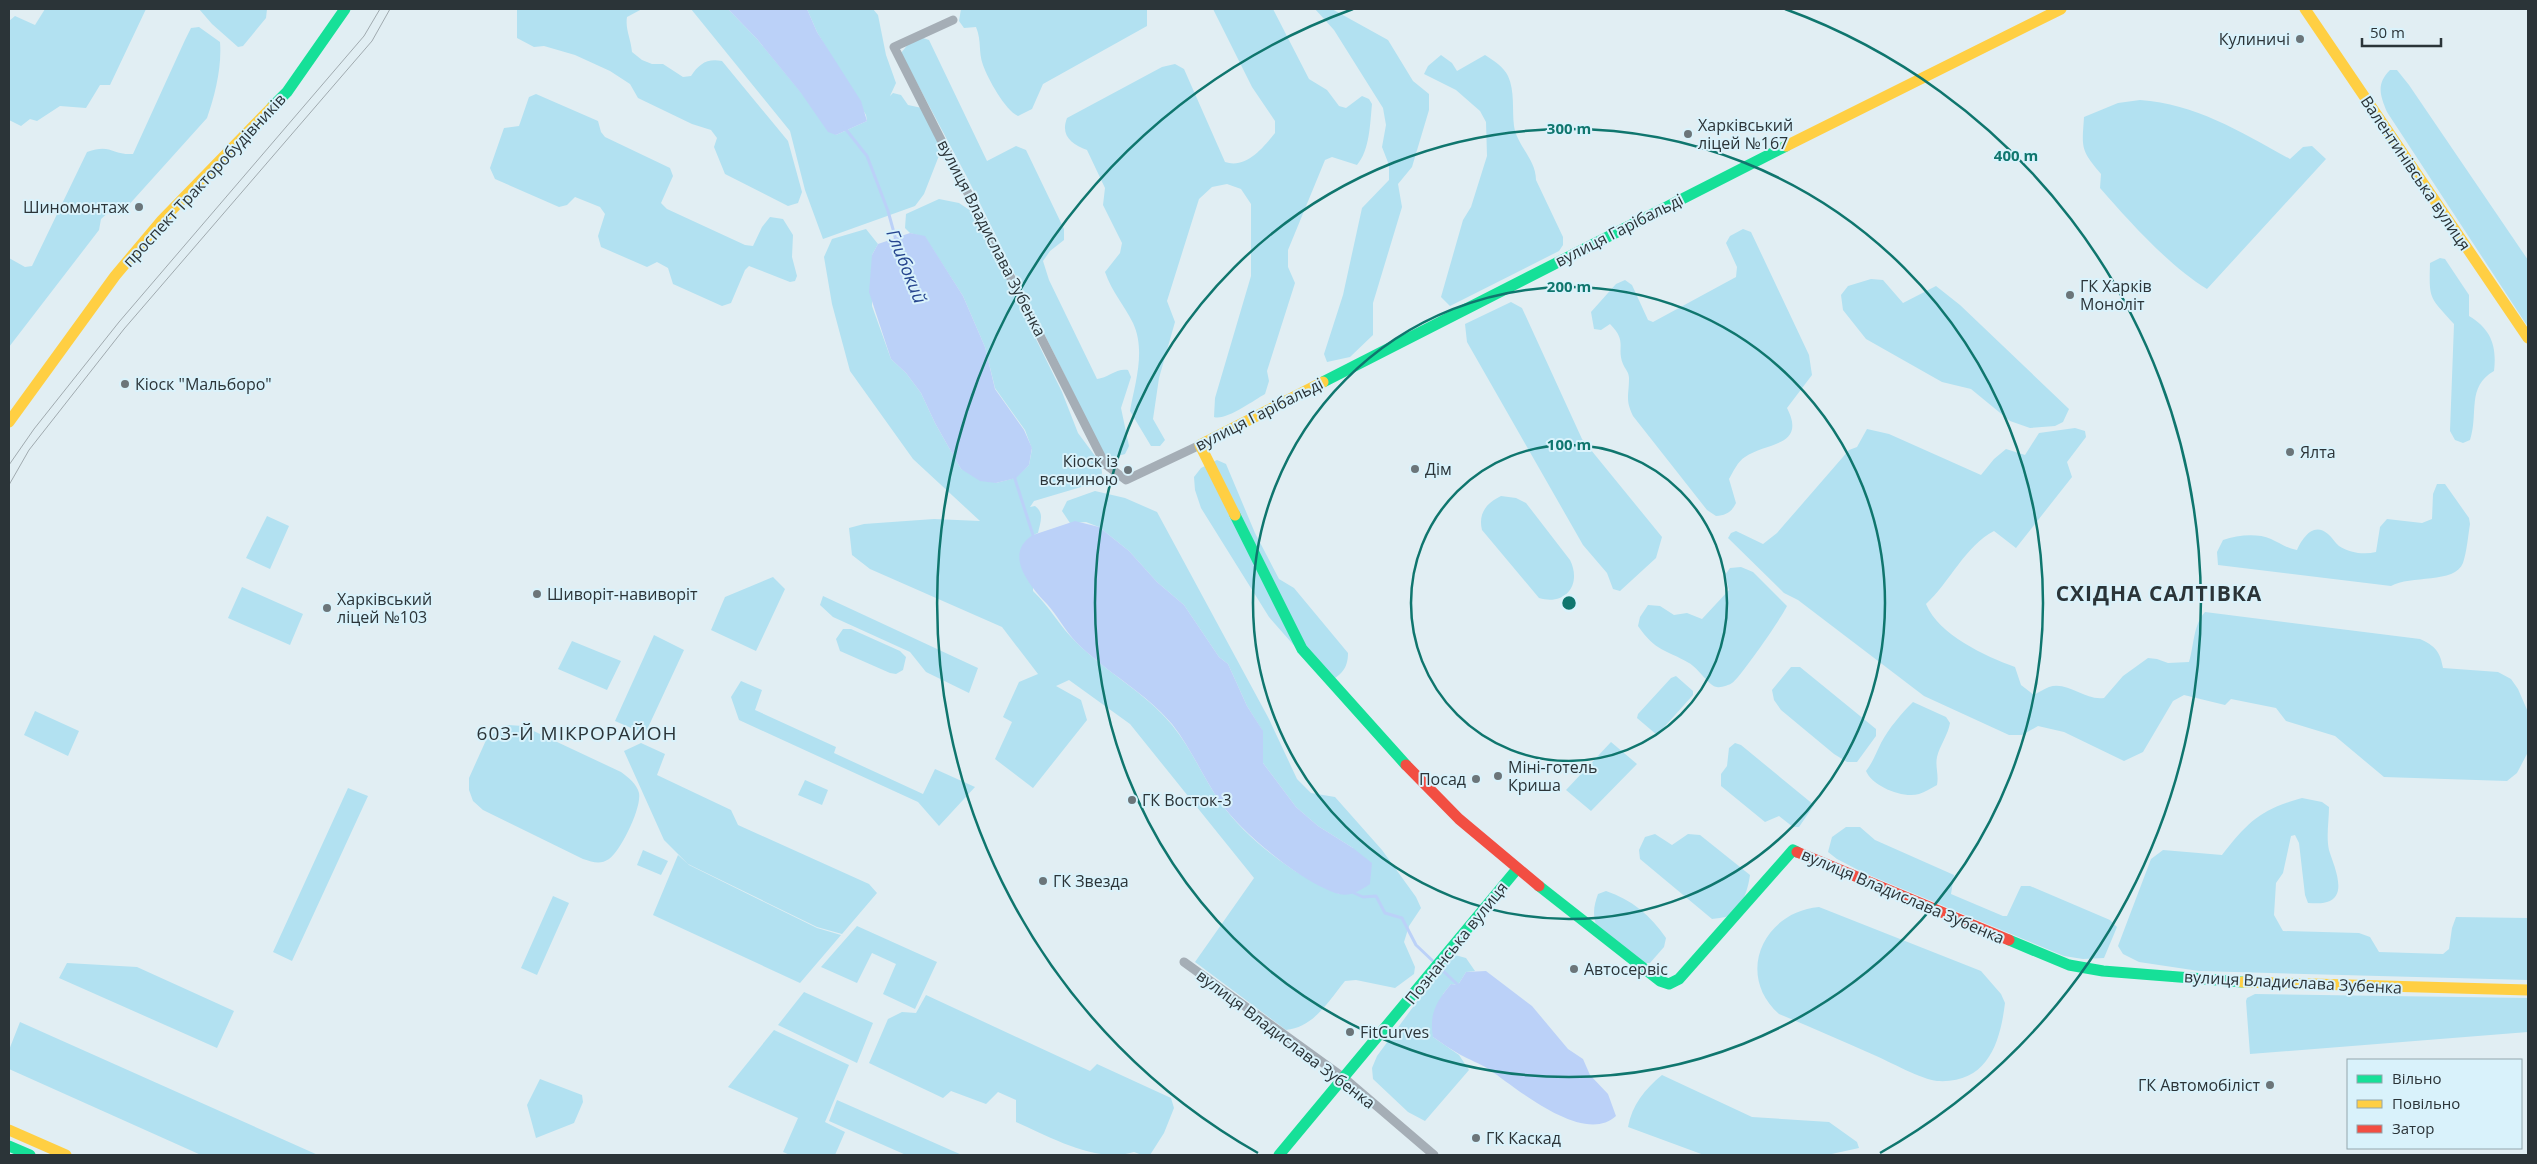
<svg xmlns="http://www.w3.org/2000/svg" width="2537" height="1164" font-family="'Open Sans',sans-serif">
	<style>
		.green { fill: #b2e1f1 }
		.water { fill: #bbd1f8 }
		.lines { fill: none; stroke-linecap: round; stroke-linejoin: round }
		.stream { stroke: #bbd1f8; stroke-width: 3 }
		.street { stroke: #a5aeb6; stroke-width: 9 }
		.fast { stroke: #16e098; stroke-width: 11 }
		.slow { stroke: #ffcf43; stroke-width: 11 }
		.jam { stroke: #f24e42; stroke-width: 11 }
		.tram { stroke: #a0aaaf; stroke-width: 1 }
		.ring { fill: none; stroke: #0f766e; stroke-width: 2.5 }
		.poi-dot { fill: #6b7579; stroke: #d9f2fb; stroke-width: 2 }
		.labels { text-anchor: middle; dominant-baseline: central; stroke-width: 4; stroke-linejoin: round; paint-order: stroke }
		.poi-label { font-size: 16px; fill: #2b3438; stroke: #d9f2fb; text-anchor: start }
		.street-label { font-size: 16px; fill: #2b3438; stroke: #d9f2fb }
		.water-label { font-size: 18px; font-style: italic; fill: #24448e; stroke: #d9f2fb }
		.quarter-label { font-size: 19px; letter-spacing: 1px; fill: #2b3438; stroke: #d9f2fb }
		.district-label { font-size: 21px; font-weight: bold; letter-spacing: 1px; fill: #2b3438; stroke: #d9f2fb }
		.centre { fill: #0f766e; stroke: #d9f2fb; stroke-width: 2.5 }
		.ring-label { font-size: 15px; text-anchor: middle; font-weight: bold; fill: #0f766e; stroke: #d9f2fb; stroke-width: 4; stroke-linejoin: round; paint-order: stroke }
	</style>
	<rect width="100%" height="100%" fill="#e1eef3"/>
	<path class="green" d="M45,9H146L110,85H100L86,108L60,106L37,121L30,119L21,126L9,120V21L15,16L35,25Z
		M199,9H267L266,18L243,46L238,47L212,24Z
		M517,9H642L627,17C625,29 631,39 632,52L642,60L652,64H663L683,77L691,76C699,64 707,58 722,61L788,141L802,192L798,203L788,206L725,174L714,147L717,138L711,130L692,124L638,98L630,84L610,71L575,55L544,46L534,47L517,38Z
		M691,9H728L757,39L836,135L867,121L866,115L817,32L807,9H873L878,15L886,55L896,83L890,96L893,93L901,95L908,105L922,108L942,148L924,194L915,206L823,239L805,190L790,131Z
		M961,9H1147V26L1043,84L1032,109L1018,116C1005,110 988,79 983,65C978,51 982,42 976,27L964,28L959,21Z
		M1213,9H1273L1309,79L1327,90L1339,106L1346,108L1362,96L1369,99L1372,104C1370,123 1370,150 1357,165L1332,157L1325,160L1288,250V267L1295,283L1267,371L1269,381L1265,394C1254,400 1226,421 1214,417L1215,398L1251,276V204L1241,189L1227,184L1212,187L1199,199L1167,301L1175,322L1159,378L1153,419L1165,440L1160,446H1151L1130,411C1135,383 1146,351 1133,323C1124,305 1112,292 1105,272L1120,253L1122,243L1103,205L1105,188L1087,150C1072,144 1060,136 1067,118L1162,67L1175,64L1184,69L1225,162C1246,169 1263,148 1275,133V121L1252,87Z
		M1315,9H1332L1388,40L1413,81L1429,94V110L1412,167L1398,184L1402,207L1373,303V335L1350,357L1327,362L1324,354L1343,295L1362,208L1389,180V165L1382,147L1386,125L1383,108L1334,30Z
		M199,27L220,42C222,67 215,95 207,118L126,208L112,209L101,219L99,230L9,347V258L25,267L32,266L87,152C111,143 111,155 133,154L185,40L191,28Z
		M923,38L929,40L987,161L1016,146L1026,150L1064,229V240L1050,251L1043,261L1049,280L1097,379C1108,378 1116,368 1128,370L1131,377L1121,408L1129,446L1125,454L1115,457L1104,455L968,179L901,53L909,43Z
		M1441,55L1452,63L1457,71L1485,55C1493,60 1504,67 1508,76C1515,91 1512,110 1514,126C1517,146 1536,159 1536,180L1563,237V245L1559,251L1450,306L1441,297L1463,220L1471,207L1487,156L1486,122L1480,111L1456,90L1424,74L1428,66Z
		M2390,70H2397L2409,85L2528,260V327L2387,112C2380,95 2376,84 2390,70Z
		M536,94L598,121L601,132L605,137L670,168L673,176L661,203L667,209L745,245L753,246L762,227L770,217L783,219L793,235L792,257L797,276L795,281L790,282L749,266L745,270L731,303L722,306L673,284L668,268L657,262L647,267L601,247L598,236L605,214L600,207L575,197L567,205L559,207L495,179L490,168L504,128L519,126L529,97Z
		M2140,100C2196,104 2241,132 2290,159L2303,147L2312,146L2326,159L2207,289C2169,266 2129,221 2100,188L2101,174C2080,149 2082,148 2084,117L2118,103Z
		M939,199L959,203L974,213L1062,392L1078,433L1101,464L1102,473L1098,482L1034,501L1030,507L1035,506C1045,513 1040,523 1038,533L1033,535V591C1050,607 1060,627 1077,643C1107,673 1145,692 1172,725C1191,748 1203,777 1220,802C1238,827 1264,850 1289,867C1304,878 1323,885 1339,894L1353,848L1318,826L1296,807L1263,763L1262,730L1247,706L1228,664L1219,657L1184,605L1157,582L1129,551L1099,527L1086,522L1070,523L1062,511L1067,501L1095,491L1125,498L1157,512L1269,719L1297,779L1311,793L1335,797L1382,850L1416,897L1421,908L1409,926L1404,942L1415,967L1414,974L1395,988L1356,980L1345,981C1328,1002 1314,1027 1286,1030L1195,962L1254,878L1130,724L1069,680L1056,686L1081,700L1087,720L1033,788L995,759L1012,722L1003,717L1019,682L1038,674L1002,627L870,569L852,555L849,528L864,524L934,519L980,521L913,459L850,371L832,304L824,257L832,239L866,229L878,244L872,255V306L891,359L906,373L921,393L935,423L961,469L996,483L1015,478L1029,465L1032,449L1025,430L995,388L985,347L963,296L925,237L910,233L905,228L906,214Z
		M1743,229L1751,232L1809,355L1812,375L1787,408C1807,447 1766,442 1745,457C1738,461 1733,472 1729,479L1736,503C1731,513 1726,515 1716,516L1707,510L1633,416C1625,399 1629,396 1629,378C1629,372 1625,369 1623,364C1616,347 1628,342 1610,324L1601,330L1594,329L1591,312L1616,284L1625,280L1632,285L1648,320L1653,322L1736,277L1737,267L1726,243L1730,236Z
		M2440,258L2445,259L2469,295V316C2491,329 2497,346 2494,371C2466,387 2479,413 2470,440L2463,443L2455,440L2450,431L2454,324C2429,296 2429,300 2430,263Z
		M1871,279L1883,280L1903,303L1936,286L1960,305L2069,409L2063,422L2055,426L2030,428L2010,421L1971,389L1942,382L1866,339L1843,310L1841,295L1848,286Z
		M1511,302L1522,308L1582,439L1662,537L1656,558L1620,591L1613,589L1607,573L1583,545L1467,342L1465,324Z
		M2075,428L2085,431L2086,437L2067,462L2072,477L2016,548L1994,531C1965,546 1950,582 1926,604C1939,635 1985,656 2015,667L2021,685L2034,695C2039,692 2044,689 2049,687C2068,681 2085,701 2104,698L2123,676L2148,658L2157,659L2168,663L2189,662C2194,646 2193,625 2205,612L2420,639C2435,646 2440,651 2443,668L2498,672L2511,679L2518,689L2528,712V752L2517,773L2507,781L2384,777L2335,736L2286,721L2276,708L2231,699L2225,705L2184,695L2173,701L2143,752L2124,761L2064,732L2038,726L2022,735H2009L1924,696L1798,600L1784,593L1728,538L1731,533L1736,531L1763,544L1777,533L1849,450L1857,447L1867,429L1889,434L1981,475L1994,459L2006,449L2025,455L2039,433Z
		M1217,460L1226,464L1255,533L1279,579L1294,588L1348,653C1348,669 1341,675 1327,683L1269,617L1201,508L1195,490L1194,477L1201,468Z
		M2437,484H2445L2469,518L2470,524C2468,536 2467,551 2463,563C2455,584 2410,575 2391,586L2218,565L2217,552L2223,540C2238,535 2257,533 2271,539C2280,543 2286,548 2297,550C2302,539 2313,521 2328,534C2332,537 2335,543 2339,546C2350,553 2364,555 2376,552L2380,527L2387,519L2422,523L2432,519L2433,494Z
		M1501,496L1516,498L1526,503L1570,560C1582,584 1566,606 1539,598L1482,530C1478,514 1486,503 1501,496Z
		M267,516L289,526L270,569L246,558Z
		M1741,567L1753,572L1787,606C1782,617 1740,678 1732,683C1729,685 1721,688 1717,687C1710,687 1698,668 1689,663C1665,649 1656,652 1638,626L1640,617L1648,605L1660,606L1674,615L1687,613L1702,619L1729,590L1725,575L1730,568Z
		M773,577L785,589L756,651L711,630L725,597Z
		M242,587L303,614L290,645L228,618Z
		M823,596L978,668L969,693L926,672L910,652L833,617L820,605Z
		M843,629H851L900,651L906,657L903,670L896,674L890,673L840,651L836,639Z
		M654,635L684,650L645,734L615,721Z
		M572,641L621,661L607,690L558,669Z
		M1791,667H1800L1876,729V736L1857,762H1847L1834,754L1781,710L1774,700L1772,690Z
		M1676,676L1693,691V695L1657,735L1637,718L1638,714L1671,678Z
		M741,681L762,690L755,710L836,747L834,753L923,794L935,769L975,787L939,826L918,802L739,720L731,697Z
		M1913,702L1946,717L1950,723C1948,735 1940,745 1937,757C1935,767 1939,774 1937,785C1931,788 1925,792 1919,794C1903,799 1872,786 1866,771C1873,762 1876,753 1881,743C1889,728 1901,714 1913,702Z
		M35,711L79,731L68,756L24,735Z
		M507,725L523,726L621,772C628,777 637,784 639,793C642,807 621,851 609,859C600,865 593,862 583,859L483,810L473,801L469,790V778L487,738Z
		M1611,742L1637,764L1591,811L1566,790Z
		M641,743L665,754L657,775L731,810L738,825L869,884L877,893L842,934L817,927L688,864L664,840L624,751Z
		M1735,743L1741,745L1814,805L1799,827H1793L1779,816L1765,822L1721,786V774L1727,766L1729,748Z
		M805,780L828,790L822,805L798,795Z
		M348,788L368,796L292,961L273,952Z
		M2302,798L2322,802L2329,807C2329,821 2326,837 2329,850C2333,864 2349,896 2327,902C2322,904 2314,903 2308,903L2305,895L2299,843L2295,835L2291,836L2283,873L2276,883L2274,915L2283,931L2359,933L2370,937L2379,952L2443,954L2449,949L2452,928L2456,917L2528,918V980L2199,971L2139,962L2123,954L2118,946L2151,859L2163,850L2222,855C2249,821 2260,810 2302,798Z
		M1846,827H1860L1875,840L1954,875L1951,894L2003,916H2007L2021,886H2030L2110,920L2117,927L2104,958L2083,959L2064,956L1864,873L1837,859L1828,852L1832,837Z
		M1655,834L1672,845L1688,834L1700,835L1750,875C1748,890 1742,909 1728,916C1724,918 1716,918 1712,919L1640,859L1639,850L1645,837Z
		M643,850L668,861L661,875L637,865Z
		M678,855L689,865L817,928L841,935L800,983L653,915Z
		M1606,891C1631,899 1651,916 1666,938L1664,947L1650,963H1644L1597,927C1592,915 1594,905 1598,894Z
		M553,896L569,903L537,975L521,968Z
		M1819,907L1981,971L2001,994L2005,1003C2000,1044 1987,1084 1937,1081C1923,1080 1888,1061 1874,1055C1842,1041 1811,1027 1779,1014C1735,975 1763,912 1819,907Z
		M857,926L937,962L915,1009L883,994L896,964L872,953L857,983L821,967Z
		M1455,955L1466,958L1475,971L1466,972L1458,985L1451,984L1443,994L1433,1037L1459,1055L1469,1070L1425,1121L1408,1112L1373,1079L1372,1068L1377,1056L1449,958Z
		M67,963L137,967L234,1011L217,1048L59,978Z
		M804,992L873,1023L857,1063L778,1025Z
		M2255,994L2528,998V1032L2250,1054L2246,1001L2247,998Z
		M926,995L1090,1071L1097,1064L1171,1098L1174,1108L1164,1133L1150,1155H1142L1134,1152C1096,1164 1051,1137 1016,1122V1100L998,1092L986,1104L951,1091L943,1098L869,1063L888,1019L902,1012L916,1013Z
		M20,1022L318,1155H201L9,1069V1050Z
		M774,1030L849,1065L825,1122L845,1132L835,1155H790L783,1152L798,1118L728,1087Z
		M1662,1075L1752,1117L1829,1122L1857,1142L1859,1148L1827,1155H1704L1628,1127C1632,1105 1645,1089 1662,1075Z
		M540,1079L582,1095L583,1102L574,1123L536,1138L527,1105Z
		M837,1100L962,1155H906L829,1121Z"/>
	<path class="water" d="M728,9H807L817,32L861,101L867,121L836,135L828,132L801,93L757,39Z
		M910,233L925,236L963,296L985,347L995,389L1024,430L1032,448L1029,465L1016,478L996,483L980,481L961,469L935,423L921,393L906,373L891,359L869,292L872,255L878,244Z
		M1075,521L1099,527L1129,551L1157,582L1184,605L1219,657L1228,664L1247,706L1263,731V763L1296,807L1318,826L1353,848L1372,863L1370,884C1361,890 1351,897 1339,894C1302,883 1242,833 1220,802C1203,777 1191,748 1172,724C1145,692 1107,673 1077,643C1065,631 1058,616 1047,604C1031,587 1002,554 1033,535Z
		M1486,971L1532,1006L1568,1049L1583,1059L1590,1075L1608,1094L1616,1116C1584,1146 1516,1088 1490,1070C1480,1063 1469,1060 1459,1054C1450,1049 1442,1043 1433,1037C1429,1014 1436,1002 1451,984L1458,985L1466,972Z"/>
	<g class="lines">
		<path class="stream" d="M844,127L867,156L888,211L896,240
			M1014,476L1033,535
			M1354,893L1363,897L1376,896L1385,913L1402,918L1416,945L1436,964
			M1440,968L1458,985"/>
		<path class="street" d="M953,20L894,47L1105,464L1126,480L1200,445
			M1184,962L1344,1078L1434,1155"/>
		<path class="fast" d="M272,107L287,92L345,9
			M1323,382L1786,146
			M1235,515L1302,649L1406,765
			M1539,886L1660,981L1669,984L1679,979L1793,850L1797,852
			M2009,940L2069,965L2103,971L2242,982
			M9,1146L30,1155
			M1279,1155L1517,869"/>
		<path class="slow" d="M2305,9L2528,338
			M1786,146L2061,9
			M9,422L115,276L162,220L272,107
			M1235,515L1200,445L1323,382
			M2242,982L2528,990
			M9,1130L66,1155"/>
		<path class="jam" d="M1406,765L1459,819L1539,886
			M1797,852L2009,940"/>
		<path class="tram" d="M9,465L34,429L119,322L364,36L380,9
			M9,485L29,450L124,329L372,41L390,9"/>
	</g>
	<g class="ring">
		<circle cx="1569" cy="603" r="158"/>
		<circle cx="1569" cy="603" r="316"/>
		<circle cx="1569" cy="603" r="474"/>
		<path d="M1258 1153A632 632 0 0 1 1353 9M1785 9A632 632 0 0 1 1880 1153"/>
	</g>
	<g class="poi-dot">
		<circle cx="2300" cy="39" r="5"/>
		<circle cx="1688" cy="134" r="5"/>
		<circle cx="139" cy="207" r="5"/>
		<circle cx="2070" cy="295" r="5"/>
		<circle cx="125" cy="384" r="5"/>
		<circle cx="2290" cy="452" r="5"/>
		<circle cx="1415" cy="469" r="5"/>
		<circle cx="1128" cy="470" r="5"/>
		<circle cx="537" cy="594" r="5"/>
		<circle cx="327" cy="608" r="5"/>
		<circle cx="1498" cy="776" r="5"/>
		<circle cx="1476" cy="779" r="5"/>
		<circle cx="1132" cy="800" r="5"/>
		<circle cx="1043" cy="881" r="5"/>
		<circle cx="1574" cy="969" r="5"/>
		<circle cx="1350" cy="1032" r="5"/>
		<circle cx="2270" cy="1085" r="5"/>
		<circle cx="1476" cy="1138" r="5"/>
	</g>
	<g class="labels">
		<g class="poi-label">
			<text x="2290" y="39" text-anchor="end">Кулиничі</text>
			<text x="1698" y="125">Харківський<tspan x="1698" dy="18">ліцей №167</tspan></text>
			<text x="129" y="207" text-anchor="end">Шиномонтаж</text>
			<text x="2080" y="286">ГК Харків<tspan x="2080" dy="18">Моноліт</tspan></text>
			<text x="135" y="384">Кіоск "Мальборо"</text>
			<text x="2300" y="452">Ялта</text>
			<text x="1118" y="461" text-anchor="end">Кіоск із<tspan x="1118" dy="18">всячиною</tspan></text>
			<text x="1425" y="469">Дім</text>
			<text x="547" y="594">Шиворіт-навиворіт</text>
			<text x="337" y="599">Харківський<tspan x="337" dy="18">ліцей №103</tspan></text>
			<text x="1508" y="767">Міні-готель<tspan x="1508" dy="18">Криша</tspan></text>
			<text x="1466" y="779" text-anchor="end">Посад</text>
			<text x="1142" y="800">ГК Восток-3</text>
			<text x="1053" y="881">ГК Звезда</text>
			<text x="1584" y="969">Автосервіс</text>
			<text x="1360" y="1032">FitCurves</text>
			<text x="2260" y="1085" text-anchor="end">ГК Автомобіліст</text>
			<text x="1486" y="1138">ГК Каскад</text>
		</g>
		<g class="street-label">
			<text transform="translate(2416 173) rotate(56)">Валентинівська вулиця</text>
			<text transform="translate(204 180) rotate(-47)">проспект Тракторобудівників</text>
			<text transform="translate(1619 230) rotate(-27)">вулиця Гарібальді</text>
			<text transform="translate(992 238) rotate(63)">вулиця Владислава Зубенка</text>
			<text transform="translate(1259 414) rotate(-27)">вулиця Гарібальді</text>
			<text transform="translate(1903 896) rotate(23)">вулиця Владислава Зубенка</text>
			<text transform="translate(1456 943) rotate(-51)">Познанська вулиця</text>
			<text transform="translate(2293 982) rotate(3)">вулиця Владислава Зубенка</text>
			<text transform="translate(1286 1039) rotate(37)">вулиця Владислава Зубенка</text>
		</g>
		<g class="water-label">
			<text transform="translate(907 266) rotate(68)">Глибокий</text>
		</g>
		<g class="quarter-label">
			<text x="577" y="733">603-Й МІКРОРАЙОН</text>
		</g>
		<g class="district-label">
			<text x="2159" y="593">СХІДНА САЛТІВКА</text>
		</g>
	</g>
	<circle cx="1569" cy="603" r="8" class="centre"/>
	<g class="ring-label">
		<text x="1569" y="134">300 m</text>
		<text x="2016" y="161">400 m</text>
		<text x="1569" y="292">200 m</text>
		<text x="1569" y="450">100 m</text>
	</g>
	<rect width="2537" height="1164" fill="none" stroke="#2b3438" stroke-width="20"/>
	<rect x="2347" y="1059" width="175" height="90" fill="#d9f2fb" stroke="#93a6ad"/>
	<rect x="2357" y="1075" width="25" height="8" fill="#16e098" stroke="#93a6ad"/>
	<text x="2392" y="1084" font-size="15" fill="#2b3438">Вільно</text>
	<rect x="2357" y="1100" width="25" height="8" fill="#ffcf43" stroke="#93a6ad"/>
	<text x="2392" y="1109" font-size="15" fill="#2b3438">Повільно</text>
	<rect x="2357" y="1125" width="25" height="8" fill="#f24e42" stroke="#93a6ad"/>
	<text x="2392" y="1134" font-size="15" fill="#2b3438">Затор</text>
	<path d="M2362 38v8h79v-8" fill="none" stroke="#2b3438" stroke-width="2.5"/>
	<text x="2370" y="38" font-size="15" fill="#2b3438" stroke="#d9f2fb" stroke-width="4" paint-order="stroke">50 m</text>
</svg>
